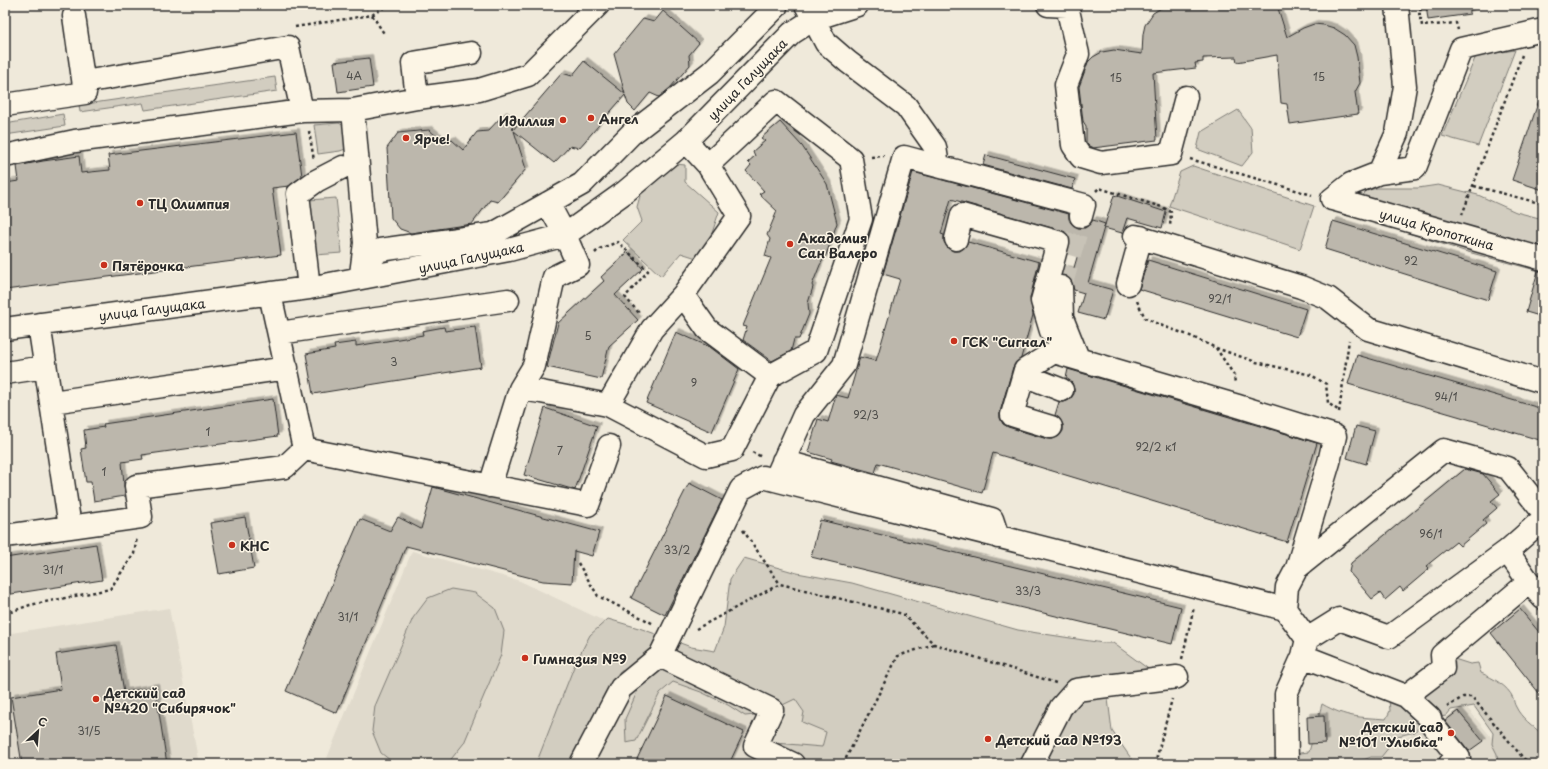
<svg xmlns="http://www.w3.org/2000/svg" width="1548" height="769" font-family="'Playpen Sans',sans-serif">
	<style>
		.built { fill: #e0dacc }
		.green { fill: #d2cdc0; stroke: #7e7c76 }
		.building { fill: #bcb7ac; stroke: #2b2b2b; filter: url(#shadow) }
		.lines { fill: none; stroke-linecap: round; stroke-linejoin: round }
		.minor-tunnel { stroke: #c8c3b7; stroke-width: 22; stroke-dasharray: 22 11; stroke-linecap: butt }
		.minor-casing { stroke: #2b2b2b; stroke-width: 25 }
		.path { stroke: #2b2b2b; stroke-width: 2.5; stroke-dasharray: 3 3; stroke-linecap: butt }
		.minor { stroke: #fcf5e5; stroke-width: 22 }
		.poi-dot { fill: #c8321e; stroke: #fcf5e5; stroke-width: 1.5 }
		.labels { text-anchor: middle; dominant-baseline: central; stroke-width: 3; stroke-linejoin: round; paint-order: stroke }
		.number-label { font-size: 11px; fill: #4f4e4b }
		.street-label { font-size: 13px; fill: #2b2b2b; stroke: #fcf5e5 }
		.poi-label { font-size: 13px; font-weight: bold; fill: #2b2b2b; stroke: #fcf5e5; text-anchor: start }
	</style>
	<defs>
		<filter id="shadow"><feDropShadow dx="3.5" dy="-3.5" stdDeviation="0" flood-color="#0004"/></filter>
	</defs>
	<rect width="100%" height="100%" fill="#efe9da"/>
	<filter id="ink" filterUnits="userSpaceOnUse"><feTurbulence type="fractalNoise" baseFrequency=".025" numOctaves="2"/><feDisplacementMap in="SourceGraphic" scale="8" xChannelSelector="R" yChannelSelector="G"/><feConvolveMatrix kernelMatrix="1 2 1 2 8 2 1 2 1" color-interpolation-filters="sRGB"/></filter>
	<g filter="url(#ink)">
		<path class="built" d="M412,551L520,581L759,695L787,640L1126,764H342L327,758Z
			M169,608L199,764H5V634Z
			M1464,704L1496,743L1516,764H1361L1431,723L1445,719Z"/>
		<path class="green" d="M1515,50L1478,146L1442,136L1476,56Z
			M275,77L277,91L145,110L143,103L80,112L79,105Z
			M1238,110L1251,128L1253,152L1242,166L1197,149L1201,132Z
			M63,114L65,126L5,135V124Z
			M339,123L350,130L351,147L340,151L318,154L314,125Z
			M676,164L685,165V182L719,212L703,260L681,253L661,276L623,240L642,221L637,207L641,192Z
			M1193,166L1314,206L1300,249L1169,206L1180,172Z
			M1438,185L1478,195L1516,212L1543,219V272L1464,251L1399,230L1373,216L1361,199L1366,191L1377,188H1418Z
			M336,198L342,253L315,255L309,200Z
			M744,558L797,573L852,583L1018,630L1103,643H1113L1158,676L1106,683L1112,731L1135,764H762L776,743L822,747L826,732L802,722L804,712L795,699L764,714L745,716L728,705L701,692L673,682L660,693L636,741L626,743L625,719L637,692L632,671H620L605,693L572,764H536L575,664L590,635L608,619L642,629L691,647L715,651L724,627L730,579Z
			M451,589L475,593L495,608L504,631L501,655L464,743L448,763L395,764L381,753L372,731L375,706L413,618L428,598Z
			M1451,658L1470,664L1478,663L1481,673C1493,678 1508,686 1513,698C1514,701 1514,704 1516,707C1521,718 1533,726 1542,734L1539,742H1543V764H1498L1497,754L1492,744L1493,733L1474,706L1451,710L1446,716L1435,718L1427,712L1420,690Z
			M1389,699L1400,704L1421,724L1415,732L1398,736L1381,757H1371L1358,762V764H1294L1300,753L1309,752L1322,704C1347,718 1359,717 1386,719L1390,711Z"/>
		<path class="building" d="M1171,5L1190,6L1204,5H1277L1287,37L1303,28L1314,24L1324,25L1334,28L1345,35L1354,45L1357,57L1360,83L1355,92L1358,114L1290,124L1287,104L1281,103L1277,55L1237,62L1236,57L1203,58V62L1195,63L1196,68L1153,73L1157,140L1093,148L1089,146L1086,143V126L1083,121L1079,87L1088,62L1093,57L1102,52L1114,50L1142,54L1143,34L1145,25L1153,13L1163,7Z
			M1426,5H1470V14L1428,20Z
			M663,11L699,43L689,55L690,65L670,88L659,97L650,93L635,111L628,104L625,95L579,148L570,146L554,163L514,131L526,169L498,202L490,200L472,224L411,233L400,229L391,218L387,148L398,133L429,130L445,143L452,140L463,150L477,132L488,131L503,115L510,120L513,130L562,73L572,76L584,61L625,94L614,54L643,19L654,22Z
			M369,58L373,87L338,92L334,62Z
			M1540,97H1543V190L1512,180Z
			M780,122L802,146L827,184L837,223L826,255L820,265L812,285L813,287L808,303L809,314L799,339H794L791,351L772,361L743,340L747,327L743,326L771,258L765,256L770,239L767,235L777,211L759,194L764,191L746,171L751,165L748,162L755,156L753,151L765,141L761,138Z
			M296,132L302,176L289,186L272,188L281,255L5,290V183L19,181L17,166L43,161L79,156L81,173L110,170L108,155Z
			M986,155L1075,179L1072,189L983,165Z
			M913,172L1069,214V220L1072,224L1078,228H1085L1089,225L1093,220L1105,224L1088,283L1113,290L1104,320L1078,313L1084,293L1074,290L1071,280L1067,276L1062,275L1064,269L1073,271L1083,237L951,199L941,234L944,235V242L948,248L953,251H960L965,247L968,242L1039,262L1030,298L1033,315L1021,358L1013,367L1000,412V418L1003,424L1008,427L1047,439H1053L1059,436L1063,431V425L1060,419L1055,415L1059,402H1064L1069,400L1074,394V389L1072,383L1066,378L1068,369L1317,443L1287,542L993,453L982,493L878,463L875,473L831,461L832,459L808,452L818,419L828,422L836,395L848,398L860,357L876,361L900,279L883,274Z
			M1114,195L1166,212L1162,228L1127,218L1122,233L1104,228Z
			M1333,221L1497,271L1488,300L1325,249Z
			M628,252L643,269L615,295L638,320L609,346L601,379L547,367L558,323L604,281L601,277Z
			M1148,260L1306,309L1297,337L1139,289Z
			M1538,271H1543V317L1526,312Z
			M444,327L445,331L475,327L481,367L313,394L306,354L335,349L334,345L356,342V346L423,335L422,331Z
			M676,332L710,347L739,369L712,432L646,403Z
			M1357,355L1543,409V441L1348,384Z
			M273,399L278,436L142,455L143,459L122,462L125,496L94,501L91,482H86L81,449L86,448L84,430L104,427L103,424Z
			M545,408L597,426L575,490L524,475Z
			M1356,426L1375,431L1366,464L1347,458Z
			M1465,469L1483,474L1500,494L1491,501L1497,508L1483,520L1486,524L1460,546L1456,542L1426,566L1429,569L1403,591L1400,587L1385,600L1380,593L1372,599L1349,572L1351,563Z
			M689,483L722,500L665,615L631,598Z
			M433,487L599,532L592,556L574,551L572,583L543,581L406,546L337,713L286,691L360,519L390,531L398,517L421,529Z
			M245,517L254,568L219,574L210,523Z
			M820,520L1181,607L1172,644L811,557Z
			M96,544L102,580L5,595V558Z
			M1520,609L1543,637V698L1491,633Z
			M116,645L124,692L155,687L167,764H22L11,697L61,689L56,654Z
			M667,696L744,732L729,764H646L637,759Z
			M1458,711L1483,741L1469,751L1445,721Z
			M1324,716L1325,743L1308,744L1307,717Z"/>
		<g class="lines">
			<path class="minor-tunnel" d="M1061,287L1081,216"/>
			<g class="minor-casing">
				<path id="minor" d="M806,5L826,43L848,62L906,106L935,147L938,166
					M1048,5L1067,6L1078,54L1066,85L1073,145L1081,157L1101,163L1171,154L1186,97
					M84,82L288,47L302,111
					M417,98L479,90L528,75L598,5
					M5,105L85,93L74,16
					M353,110L365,243L361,274
					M5,156L75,141L302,111L353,110L417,98L413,63L471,53
					M1379,173L1397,133L1405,86L1397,5
					M1332,199L1351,184L1379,173L1415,168L1461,49L1543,30
					M1332,199L1543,259
					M1135,236L1301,287L1328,298L1368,329L1543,382
					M956,239L962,215L1058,242L1042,301L1051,331L1078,358L1062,318L1061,287
					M362,267L380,250L493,234L582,184L631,134L710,73L776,7
					M1128,284L1141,237
					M309,288L298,194L316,181L343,167
					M270,294L304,449L588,505L609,446
					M683,295L739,216L708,165L686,141
					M5,329L309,288L509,250L565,235L625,192L686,141L792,33L814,19L857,5
					M279,333L508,300
					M5,373L45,367
					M1034,379L1062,390
					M520,389L534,366L554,277L578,265L565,235L548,203
					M52,402L287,368
					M608,405L652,329L683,295L707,329L770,376
					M783,461L992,519L998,537
					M775,480L804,415L844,365L904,157L1084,205L1081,216
					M490,486L520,389L541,392L608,405L706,456L732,450L770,376L816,351L861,219L851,159L776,101L708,165
					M70,527L141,517L136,486L285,467L304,449
					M5,536L70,527L39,324
					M1507,551L1529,582L1543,598
					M1297,568L1444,450L1508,468L1543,512
					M1285,609L1307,639
					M660,656L741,489L763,477L1285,609L1287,587L1297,568L1329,462L1335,436L1238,406L1054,352L1025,370L1012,415L1051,427
					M1303,656L1406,696L1430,718L1431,723L1459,758L1450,764
					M1406,696L1443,668L1442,655L1529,582
					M581,764L621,688L660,656L772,710L755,746L793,764
					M1032,764L1061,707L1076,690L1177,677
					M1287,764L1286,694L1303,656L1307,639L1339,619L1389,637L1507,551L1543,519"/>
			</g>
			<path class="path" d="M1418,14H1421L1420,5
				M372,15L385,35
				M1419,19H1421L1422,26L1456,23L1458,30
				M295,27L372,15L388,5
				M309,131L314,160
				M871,157L884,156
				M1190,159L1312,195
				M1474,186L1543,204
				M1096,191L1099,188L1162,207L1171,212L1170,227
				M1462,215L1522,55
				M595,253L599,249L618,242L648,271L625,297L639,313
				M1137,301L1145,318L1160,325L1188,335L1216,348L1256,362L1311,375L1326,384L1328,403L1339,411
				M1216,348L1234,375L1235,384
				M1339,412L1349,340
				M752,452L762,457
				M743,530L780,584
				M578,563L598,596L654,624
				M5,614L30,605L110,589L134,554L137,537
				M696,629L780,584L903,614L934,644L1056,683
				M1182,659L1194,607
				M1447,707L1463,697H1472L1524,759L1534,764
				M843,764L898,656L934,644
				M1155,764L1172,699"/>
			<use href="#minor" class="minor"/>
		</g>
	</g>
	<g class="poi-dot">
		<circle cx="591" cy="118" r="4"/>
		<circle cx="563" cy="120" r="4"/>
		<circle cx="406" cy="138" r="4"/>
		<circle cx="140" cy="203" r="4"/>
		<circle cx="790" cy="244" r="4"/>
		<circle cx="104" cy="265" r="4"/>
		<circle cx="954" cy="341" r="4"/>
		<circle cx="232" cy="545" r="4"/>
		<circle cx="525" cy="658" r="4"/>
		<circle cx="96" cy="699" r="4"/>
		<circle cx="1451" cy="733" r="4"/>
		<circle cx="988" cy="739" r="4"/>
	</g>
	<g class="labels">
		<g class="number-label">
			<text x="354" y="75">4А</text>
			<text x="1319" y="76">15</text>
			<text x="1116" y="77">15</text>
			<text x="1411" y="260">92</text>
			<text x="1220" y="298">92/1</text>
			<text x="588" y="335">5</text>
			<text x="394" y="361">3</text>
			<text x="694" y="382">9</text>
			<text x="1446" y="396">94/1</text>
			<text x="866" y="414">92/3</text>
			<text x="208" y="431">1</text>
			<text x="1156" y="446">92/2 к1</text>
			<text x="560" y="450">7</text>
			<text x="104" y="471">1</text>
			<text x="1431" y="533">96/1</text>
			<text x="677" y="549">33/2</text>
			<text x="53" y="569">31/1</text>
			<text x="1028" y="590">33/3</text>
			<text x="348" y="616">31/1</text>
			<text x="89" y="730">31/5</text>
		</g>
		<g class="street-label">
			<text transform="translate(747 79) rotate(-46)">улица Галущака</text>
			<text transform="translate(1437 229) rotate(16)">улица Кропоткина</text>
			<text transform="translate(471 257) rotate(-12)">улица Галущака</text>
			<text transform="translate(152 309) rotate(-7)">улица Галущака</text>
		</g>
		<g class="poi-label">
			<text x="599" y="118">Ангел</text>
			<text x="555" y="120" text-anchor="end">Идиллия</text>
			<text x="414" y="138">Ярче!</text>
			<text x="148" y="203">ТЦ Олимпия</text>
			<text x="798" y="237">Академия<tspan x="798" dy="15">Сан Валеро</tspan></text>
			<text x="112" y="265">Пятёрочка</text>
			<text x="962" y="341">ГСК "Сигнал"</text>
			<text x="240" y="545">КНС</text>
			<text x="533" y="658">Гимназия №9</text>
			<text x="104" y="692">Детский сад<tspan x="104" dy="15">№420 "Сибирячок"</tspan></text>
			<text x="1443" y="726" text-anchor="end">Детский сад<tspan x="1443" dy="15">№101 "Улыбка"</tspan></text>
			<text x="996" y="739">Детский сад №193</text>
		</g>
	</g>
	<rect width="1548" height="769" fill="none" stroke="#fcf5e5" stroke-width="20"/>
	<rect x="10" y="10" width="1528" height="749" fill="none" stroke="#2b2b2b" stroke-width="1.5" filter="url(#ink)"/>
	<g transform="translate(38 731) rotate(26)" stroke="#fcf5e5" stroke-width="3" paint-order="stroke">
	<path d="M0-3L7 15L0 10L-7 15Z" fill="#2b2b2b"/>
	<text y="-6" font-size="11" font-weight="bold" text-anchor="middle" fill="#2b2b2b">С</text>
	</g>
</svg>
